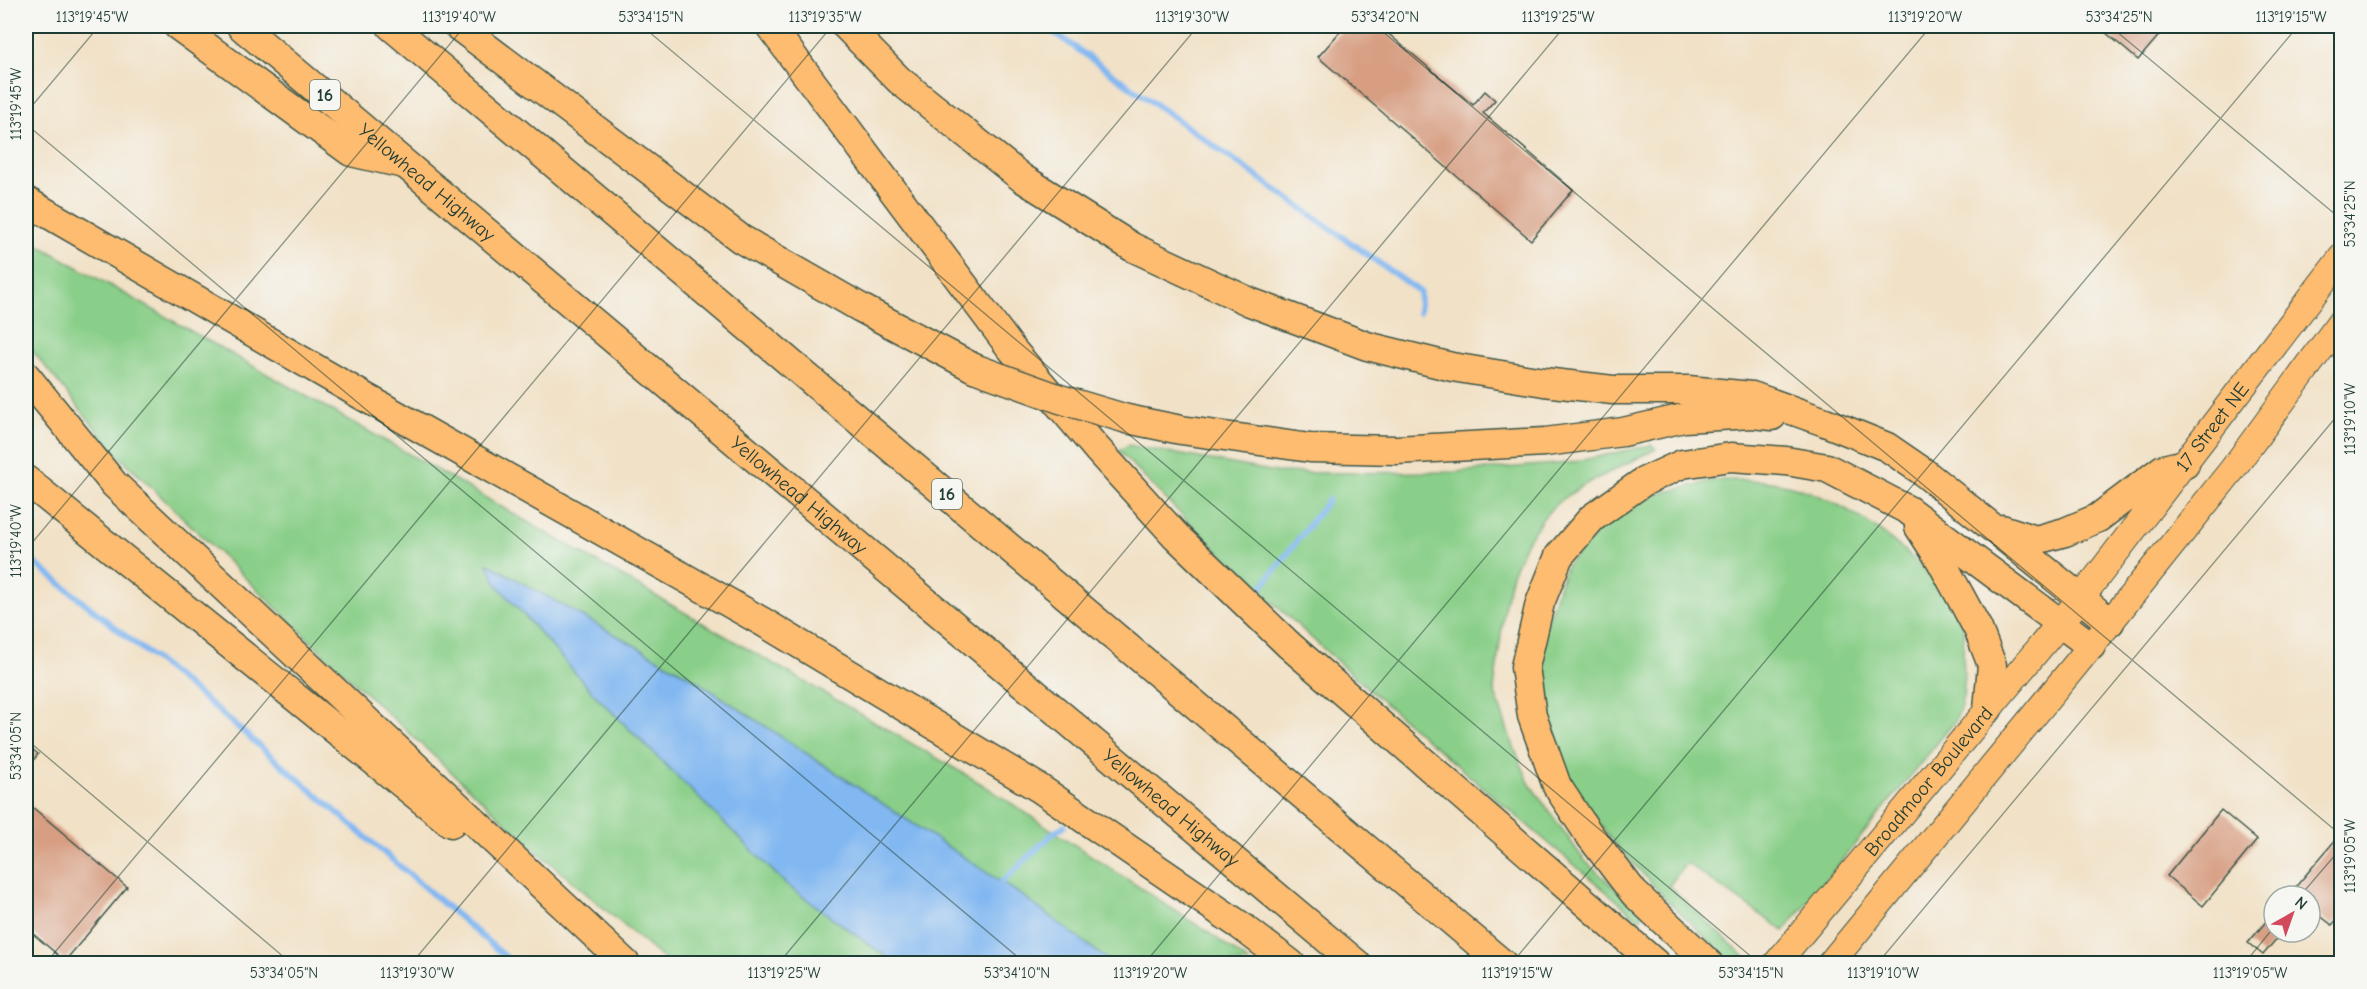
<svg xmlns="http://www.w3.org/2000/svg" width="2367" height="989" font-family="'Comic Neue',sans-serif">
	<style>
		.green { fill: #8acf89; stroke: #54865e; stroke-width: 1.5 }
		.water { fill: #82b8f1; stroke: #507a92; stroke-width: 1.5 }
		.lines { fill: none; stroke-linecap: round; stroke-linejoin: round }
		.stream { stroke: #82b8f1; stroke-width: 6 }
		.building { fill: #d79e82 }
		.major-casing { stroke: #3e564a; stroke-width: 28 }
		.highway-casing { stroke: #3e564a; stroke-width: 31 }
		.major { stroke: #febc70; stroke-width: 26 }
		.highway { stroke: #febc70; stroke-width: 28 }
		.highway-bridge-casing { stroke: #3e564a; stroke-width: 31; stroke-linecap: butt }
		.highway-bridge { stroke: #febc70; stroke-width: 28 }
		.ticks { fill: none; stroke: #1f3d34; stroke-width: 1.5; stroke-opacity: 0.45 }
		.labels { text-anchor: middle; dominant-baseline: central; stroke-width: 6; stroke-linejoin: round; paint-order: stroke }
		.shield { fill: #f6f6f2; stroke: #60746d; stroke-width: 1.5 }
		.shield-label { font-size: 18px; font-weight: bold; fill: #1f3d34 }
		.street-label { font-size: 20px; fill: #1f3d34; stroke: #f6f6f2 }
		.neatline { fill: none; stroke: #1f3d34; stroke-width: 2 }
		.ticks-label { font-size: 15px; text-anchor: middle; fill: #1f3d34 }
	</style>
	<rect width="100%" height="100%" fill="#f6f6f2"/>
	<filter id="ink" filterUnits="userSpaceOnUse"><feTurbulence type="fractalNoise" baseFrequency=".0167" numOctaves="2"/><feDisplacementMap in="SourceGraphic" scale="12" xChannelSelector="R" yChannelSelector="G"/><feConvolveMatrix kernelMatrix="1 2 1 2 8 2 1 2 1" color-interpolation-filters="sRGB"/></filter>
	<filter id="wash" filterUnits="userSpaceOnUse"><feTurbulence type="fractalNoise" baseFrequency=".008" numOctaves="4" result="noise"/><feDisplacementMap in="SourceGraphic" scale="24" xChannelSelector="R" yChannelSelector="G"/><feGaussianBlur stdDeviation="1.35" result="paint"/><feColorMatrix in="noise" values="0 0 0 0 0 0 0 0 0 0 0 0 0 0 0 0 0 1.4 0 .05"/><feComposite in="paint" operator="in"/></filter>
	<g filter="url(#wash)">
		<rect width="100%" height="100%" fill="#f1e1c6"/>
		<path class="green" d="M26,238L453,479L980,783L1208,932L1250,963H1112L1021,895L689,676L488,564L594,694L787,885L895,963H668L540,854L329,659L115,452L26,343Z
			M1128,445L1276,472L1323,473L1454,472L1569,463L1651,445L1656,449L1582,486L1556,504L1543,518L1527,541L1512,574L1505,603L1494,690L1510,737L1529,783L1584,860L1643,913L1640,920C1462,770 1280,621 1119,451Z
			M1715,480C1739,480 1763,479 1787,485C1845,498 1927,558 1954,610C1957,615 1962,621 1963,626C1965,634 1963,645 1963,654C1964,682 1967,692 1956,720L1784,931L1686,863L1669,886L1744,956L1732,963L1667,900L1608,836L1567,776L1547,731L1537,674L1541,639L1566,566L1618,510L1642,498Z"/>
		<path class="water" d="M487,563L689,676L1021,895L1112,963H895L787,885L594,694L498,586Z"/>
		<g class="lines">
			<path class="stream" d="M1045,26L1420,292L1419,312
				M26,556L207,701L514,964
				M1252,600L1328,500
				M996,888L1053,833L1064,826"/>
		</g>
		<g id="blocks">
			<path class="building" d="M1345,26H1379L1473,105L1485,91L1495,100L1483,113L1573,190L1531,240L1318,57Z
				M2098,26H2167L2138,60Z
				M26,744L38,754L26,770Z
				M31,806L127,887L65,961L26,928V813Z
				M2221,810L2257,840L2203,906L2167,876Z
				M2342,832V914L2332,925L2319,915L2310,926V896H2288Z
				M2274,912V932H2282L2263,955L2248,943Z"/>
		</g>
	</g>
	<g filter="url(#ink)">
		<use href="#blocks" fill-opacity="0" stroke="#3e564a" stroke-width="1.5"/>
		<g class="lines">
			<g class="major-casing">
				<g id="major">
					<path id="s1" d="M1776,964L2081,598L2342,257"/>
					<path d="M1830,964L2091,646L2232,470L2342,320"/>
				</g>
			</g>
			<g class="highway-casing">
				<g id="highway">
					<path d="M178,26L351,152L404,164"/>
					<path id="s2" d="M241,26L1357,964"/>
					<path d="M391,26L1503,964"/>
					<path d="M458,26L741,239L861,308L974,368"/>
					<path d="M770,26L1010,347L1097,449L1176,536L1289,645L1656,964"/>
					<path d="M846,26L899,80L1022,178L1132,247L1250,302L1367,346L1452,367L1544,382L1613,390H1688L1752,396L1825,422L1887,447L1922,471L2110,622"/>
					<path d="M26,201L363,396L763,622L1039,788L1241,926L1291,964"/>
					<path d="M26,376L114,484L626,964"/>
					<path d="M1127,419L1181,430L1310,448L1396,450L1545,442L1623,432L1684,418L1752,414L1772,416"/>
					<path d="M26,480L451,823"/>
					<path d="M1919,527L1941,561L1978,629L1992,665L1988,709"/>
					<path d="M2002,529L2036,540L2065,532L2098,518L2163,469L2185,464"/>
					<path d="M1709,964L1634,893L1588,833L1557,786L1532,716L1525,667L1540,603L1559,556L1592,518L1643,482L1682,464L1731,457L1786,461L1827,468L1908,510L2091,646"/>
				</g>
			</g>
			<use href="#major" class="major"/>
			<use href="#highway" class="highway"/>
			<g class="highway-bridge-casing">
				<path id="highway-bridge" d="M974,368L1060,399L1127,419"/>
			</g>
			<use href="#highway-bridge" class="highway-bridge"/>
		</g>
	</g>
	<path class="ticks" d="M642,26L1760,964M1376,26L2342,836M2110,26L2342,220M26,113L99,26M26,124L1026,964M26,550L465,26M26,739L292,964M2300,896L2342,847M45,964L832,26M411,964L1198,26M778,964L1565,26M1144,964L1931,26M1511,964L2298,26M1877,964L2342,410M2244,964L2274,927"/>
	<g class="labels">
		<g class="shield">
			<rect x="310" y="80" width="30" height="30" rx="4.5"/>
			<rect x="932" y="479" width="30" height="30" rx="4.5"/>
		</g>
		<g class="shield-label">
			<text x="325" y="95">16</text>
			<text x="947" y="494">16</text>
		</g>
		<g class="street-label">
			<text stroke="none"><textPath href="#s2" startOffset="243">Yellowhead Highway</textPath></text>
			<text stroke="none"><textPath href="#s1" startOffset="692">17 Street NE</textPath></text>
			<text stroke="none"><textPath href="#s2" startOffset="729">Yellowhead Highway</textPath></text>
			<text stroke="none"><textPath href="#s1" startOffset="238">Broadmoor Boulevard</textPath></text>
			<text stroke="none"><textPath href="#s2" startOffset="1215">Yellowhead Highway</textPath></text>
		</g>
	</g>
	<rect width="2367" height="989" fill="none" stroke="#f6f6f2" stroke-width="66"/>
	<g transform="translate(2292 914) rotate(40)"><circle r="28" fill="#f6f6f2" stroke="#a0aca6" stroke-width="1.5"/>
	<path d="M0-4.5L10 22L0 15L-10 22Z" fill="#d1495b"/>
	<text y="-9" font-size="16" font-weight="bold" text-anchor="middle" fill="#1f3d34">N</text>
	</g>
	<rect x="33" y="33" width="2301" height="923" class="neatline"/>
	<g class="ticks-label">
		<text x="92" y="22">113°19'45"W</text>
		<text x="459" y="22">113°19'40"W</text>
		<text x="651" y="22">53°34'15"N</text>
		<text x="825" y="22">113°19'35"W</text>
		<text x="1192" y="22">113°19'30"W</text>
		<text x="1385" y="22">53°34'20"N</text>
		<text x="1558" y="22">113°19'25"W</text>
		<text x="1925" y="22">113°19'20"W</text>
		<text x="2119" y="22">53°34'25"N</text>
		<text x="2291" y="22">113°19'15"W</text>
		<text transform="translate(16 104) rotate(-90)" y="5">113°19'45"W</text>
		<text transform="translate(2350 214) rotate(-90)" y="5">53°34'25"N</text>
		<text transform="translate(2350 419) rotate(-90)" y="5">113°19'10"W</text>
		<text transform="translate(16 541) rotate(-90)" y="5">113°19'40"W</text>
		<text transform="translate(16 746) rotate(-90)" y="5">53°34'05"N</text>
		<text transform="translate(2350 856) rotate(-90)" y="5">113°19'05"W</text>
		<text x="284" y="978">53°34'05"N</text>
		<text x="417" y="978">113°19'30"W</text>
		<text x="784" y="978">113°19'25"W</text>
		<text x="1017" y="978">53°34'10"N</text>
		<text x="1150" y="978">113°19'20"W</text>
		<text x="1517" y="978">113°19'15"W</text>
		<text x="1751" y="978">53°34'15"N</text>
		<text x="1883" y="978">113°19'10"W</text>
		<text x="2250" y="978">113°19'05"W</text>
	</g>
</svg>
